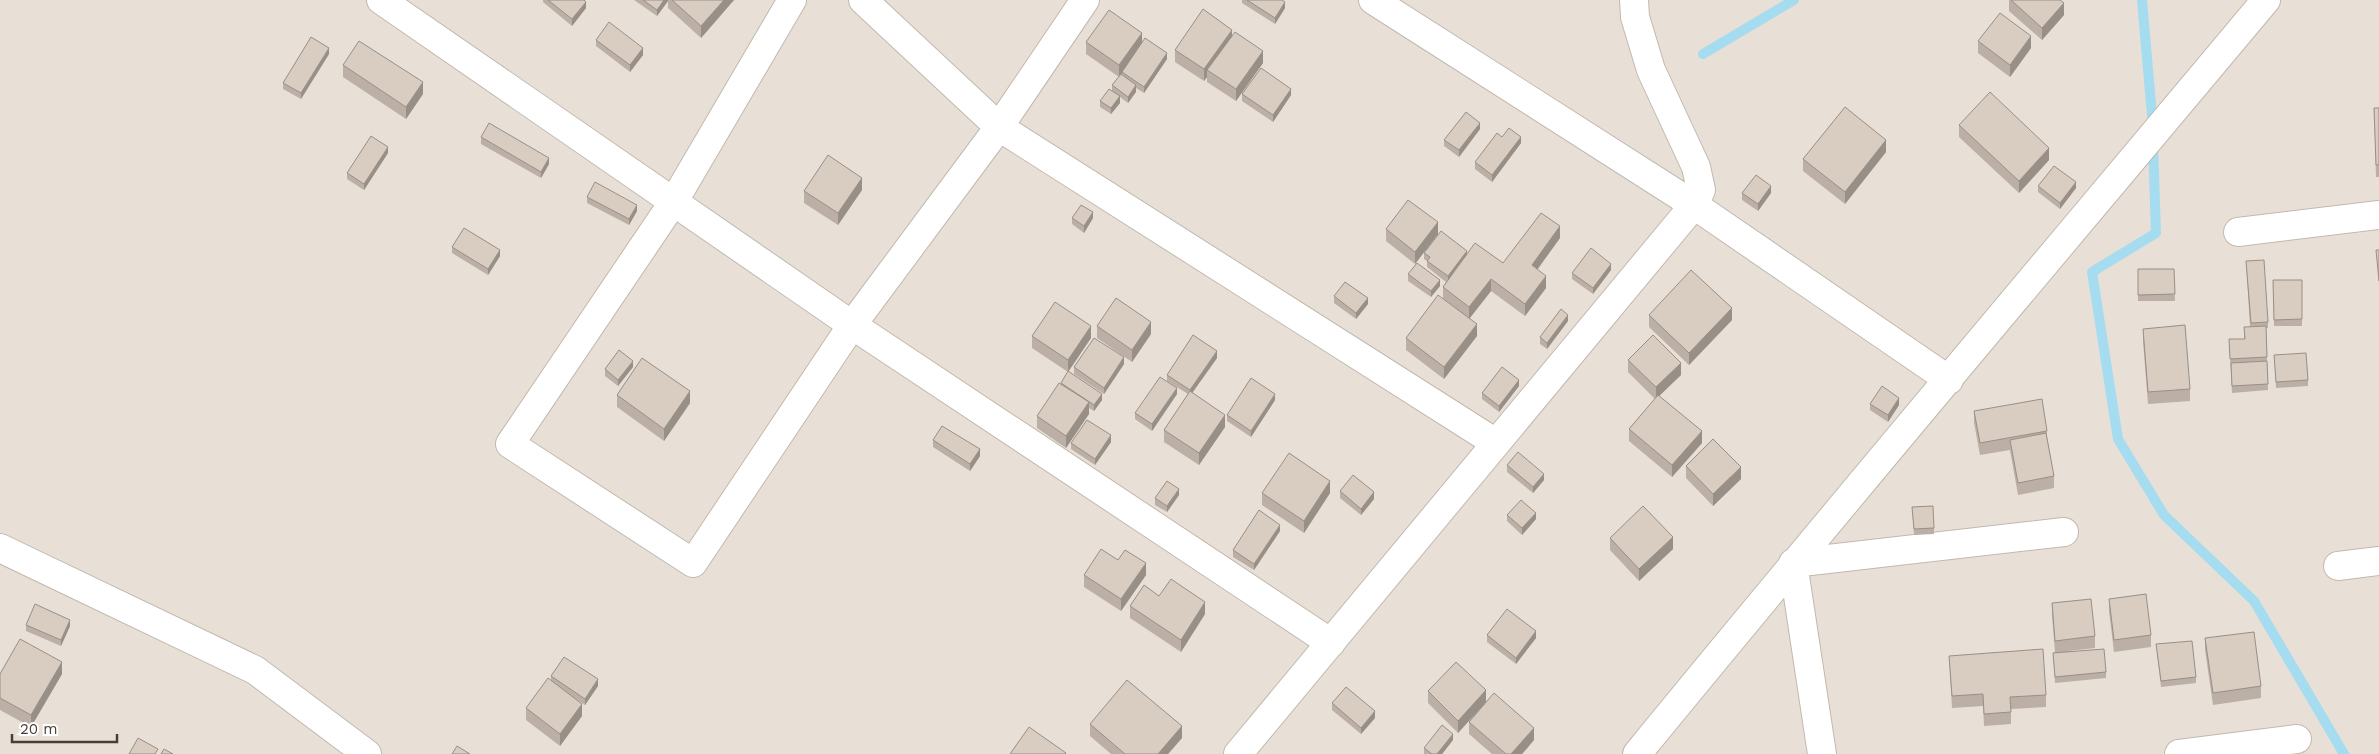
<svg xmlns="http://www.w3.org/2000/svg" width="2379" height="754" font-family="'Work Sans',sans-serif">
	<style>
		.residential { fill: #e8e0d6 }
		.lines { fill: none; stroke-linecap: round; stroke-linejoin: round }
		.stream { stroke: #a5dcf0; stroke-width: 10 }
		.minor-casing { stroke: #c2b8ae; stroke-width: 30 }
		.minor { stroke: #fff; stroke-width: 28 }
		.wall { fill: #bbafa6 }
		.shaded-wall { fill: #988f87 }
		.building { fill: #d9ccc1; stroke: #988f87 }
	</style>
	<rect width="100%" height="100%" fill="#f4efe8"/>
	<path class="residential" d="M0,0H2379V754H0Z"/>
	<g class="lines">
		<path class="stream" d="M2142,0L2153,127
			M1703,54L1794,0
			M2153,144L2156,233L2092,272L2118,439L2164,515L2254,601L2344,754"/>
		<g class="minor-casing">
			<path id="minor" d="M381,0L852,325L693,563L510,444L674,201L792,0
				M863,0L999,127L852,325L1331,643
				M1085,0L999,127L1496,443
				M1373,0L1694,205L1949,380
				M2238,232L2379,215
				M0,548L255,670L367,754
				M2338,566L2379,561
				M1238,754L1694,205L1701,190L1696,167L1651,70L1635,17L1634,0
				M1637,754C1844,501 2056,251 2266,0
				M1822,754L1793,563L2064,532
				M2179,754L2297,739"/>
		</g>
		<use href="#minor" class="minor"/>
	</g>
	<path class="wall" d="M543,0H584L586,8L572,26L543,2Z
		M634,0H734L701,38L668,8V1L657,16Z
		M1242,0H1282L1285,8L1275,24L1242,3Z
		M2009,0H2060L2064,15L2042,40L2009,11Z
		M1232,36L1263,63L1236,101L1207,82V77L1204,81L1175,62V50Z
		M596,40L643,55L630,72L596,46Z
		M1978,41L2031,48L2010,77L1978,53Z
		M1086,42L1142,44L1167,59L1144,93L1136,88V92L1128,103L1120,97V103L1111,114L1100,107V101L1112,91V85L1119,77L1086,54Z
		M329,54L301,99L283,89V83Z
		M343,65L423,94L406,119L343,77Z
		M1242,94L1291,95L1273,122L1242,101Z
		M2374,108H2379V177H2376Z
		M1959,125L2049,160L2019,193L1959,137Z
		M1480,129L1459,157L1444,146V140Z
		M481,137L549,164L541,178L481,144Z
		M1502,137L1521,143L1492,182L1475,169V162Z
		M1886,152L1845,204L1803,171V159Z
		M388,153L364,190L347,179V173Z
		M2038,186L2076,188L2060,209L2038,192Z
		M862,190L838,225L804,203V191Z
		M1742,193H1771L1758,211L1742,200Z
		M587,197L637,211L629,225L587,203Z
		M1072,218H1093L1084,233L1072,224Z
		M1386,229L1438,234L1415,264L1386,241Z
		M1560,238L1537,269L1546,288L1525,316L1491,291L1470,318L1477,336L1444,379L1406,350V338L1443,298V287L1446,282L1427,267V261L1424,259V253L1467,254L1503,263Z
		M452,247L500,256L488,275L452,253Z
		M2246,261L2268,322V328H2266L2268,390L2232,393L2229,339H2244V327H2250Z
		M2138,269H2174L2175,301H2138Z
		M1611,270L1593,294L1572,279V273Z
		M1408,274L1440,286L1431,297L1408,281Z
		M2273,280H2302V326H2274Z
		M1334,296L1368,304L1356,319L1334,303Z
		M1649,315L1732,320L1689,365L1649,327Z
		M1568,321L1547,349L1540,344V337Z
		M1097,326L1151,334L1132,362L1097,338Z
		M2143,329L2190,389V401L2148,404L2143,341Z
		M1032,336L1091,338L1068,372L1102,400L1094,411L1089,408V414L1066,448L1037,428V416L1061,383L1068,372L1032,348Z
		M2274,355L2308,380V386L2276,388Z
		M1217,358L1192,393L1225,427L1199,465L1164,442V430L1188,394L1167,381V375Z
		M1628,360L1681,375L1659,396L1702,443L1672,477L1629,441V429L1655,399L1628,372Z
		M1124,364L1104,394L1074,374V367Z
		M633,367L618,386L605,376V369Z
		M1519,386L1499,412L1482,399V393Z
		M1177,394L1152,431L1135,419V413Z
		M617,395L690,403L664,441L617,407Z
		M1275,400L1251,437L1227,421V415Z
		M1870,404L1899,405L1888,422L1870,410Z
		M1974,411L2047,431V437L2054,476V488L2018,495L2010,450L1980,455L1974,423Z
		M933,440L980,456L970,471L933,447Z
		M1111,442L1095,465L1071,449V443Z
		M1507,465L1544,480L1533,493L1507,472Z
		M1686,466L1741,479L1713,506L1686,478Z
		M1340,491L1374,499L1361,515L1340,498Z
		M1262,493H1330L1304,533L1262,505Z
		M1179,495L1167,512L1155,505V498Z
		M1912,507L1934,528V534L1914,535Z
		M1507,515L1536,519L1522,535L1507,521Z
		M1280,531L1254,570L1233,557V550Z
		M1610,538L1673,549L1639,581L1610,550Z
		M1118,560L1146,575L1121,611L1084,587V575Z
		M1159,596L1205,614L1181,652L1130,618V606Z
		M2109,599L2151,635V647L2114,652L2109,611Z
		M2052,603L2095,636V648L2069,651L2106,672V678L2055,683L2053,653L2055,652L2052,615Z
		M26,625L70,626L61,646L26,631Z
		M1487,635L1536,638L1516,664L1487,642Z
		M2205,638L2261,686V698L2213,705L2205,650Z
		M2156,644L2196,677V683L2161,687Z
		M1949,656L2046,695V707L2011,709V724L1984,726L1983,706L1952,708Z
		M0,674H62L31,727L0,710Z
		M551,676L598,686L585,705L568,694L582,716L560,746L526,720V708L551,681Z
		M1428,691L1486,702L1534,740L1522,754H1492L1469,734V722L1477,712L1458,733L1428,703Z
		M1332,703L1375,718L1361,734L1332,710Z
		M1090,724L1182,738L1168,754H1111L1090,736Z
		M1453,740L1442,754H1424V748Z"/>
	<path class="shaded-wall" d="M664,0H668V1L657,16V10Z
		M724,0H734L701,38V26Z
		M586,2V8L572,26V19Z
		M1285,2V8L1275,24V18Z
		M2064,3V15L2042,40V28Z
		M1232,30V42L1207,70V77L1204,81V69Z
		M1142,33V45L1119,77V65Z
		M2031,36V48L2010,77V65Z
		M329,48V54L301,99V93Z
		M643,48V55L630,72V65Z
		M1263,51V63L1236,101V89Z
		M1167,53V59L1144,93V87Z
		M423,82V94L406,119V107Z
		M1136,85V92L1128,103V97Z
		M1291,89V95L1273,122V115Z
		M1120,96V103L1111,114V108Z
		M1480,123V129L1459,157V150Z
		M1521,137V143L1492,182V175Z
		M1886,140V152L1845,204V192Z
		M388,147V153L364,190V184Z
		M2049,148V160L2019,193V181Z
		M549,158V164L541,178V172Z
		M862,178V190L838,225V213Z
		M2076,182V188L2060,209V203Z
		M1771,186V193L1758,211V204Z
		M637,205V211L629,225V219Z
		M1093,212V218L1084,233V226Z
		M1438,222V234L1415,264V252Z
		M1560,226V238L1532,277V265Z
		M500,250V256L488,275V269Z
		M1467,251V257L1448,283V276Z
		M1611,264V270L1593,294V288Z
		M1546,276V288L1525,316V304Z
		M1491,279V291L1469,319V307Z
		M1440,280V286L1431,297V291Z
		M1368,298V304L1356,319V313Z
		M1732,308V320L1689,365V353Z
		M1568,315V321L1547,349V343Z
		M1151,322V334L1132,362V350Z
		M1477,324V336L1444,379V367Z
		M1091,326V338L1068,372V360Z
		M1217,351V358L1190,396V390Z
		M1124,357V364L1104,394V388Z
		M633,361V367L618,386V380Z
		M1681,363V375L1656,399V387Z
		M1519,380V386L1499,412V406Z
		M1177,388V394L1152,431V424Z
		M690,391V403L664,441V429Z
		M1102,394V400L1094,411V405Z
		M1275,394V400L1251,437V431Z
		M1899,398V405L1888,422V415Z
		M1089,402V414L1066,448V436Z
		M1225,415V427L1199,465V453Z
		M1702,431V443L1672,477V465Z
		M1111,435V442L1095,465V459Z
		M980,449V456L970,471V464Z
		M1741,467V479L1713,506V494Z
		M1544,474V480L1533,493V487Z
		M1330,481V493L1304,533V521Z
		M1179,489V495L1167,512V506Z
		M1374,492V499L1361,515V509Z
		M1536,513V519L1522,535V528Z
		M1280,525V531L1254,570V564Z
		M1673,537V549L1639,581V569Z
		M1146,563V575L1121,611V599Z
		M1205,602V614L1181,652V640Z
		M70,620V626L61,646V640Z
		M1536,631V638L1516,664V658Z
		M62,662V674L31,727V715Z
		M598,679V686L585,705V699Z
		M1486,690V702L1458,733V721Z
		M582,704V716L560,746V734Z
		M1375,711V718L1361,734V728Z
		M1182,726V738L1168,754H1158Z
		M1534,728V740L1522,754H1511Z
		M1453,734V740L1442,754H1437Z"/>
	<path class="building" d="M548,0H584L586,2L572,19Z
		M643,0H664L657,10Z
		M672,0H724L701,26Z
		M1247,0H1282L1285,2L1275,18Z
		M2011,0H2060L2064,3L2042,28Z
		M1203,9L1232,30L1204,69L1175,50Z
		M1109,10L1142,33L1119,65L1086,42Z
		M2000,13L2031,36L2010,65L1978,41Z
		M609,22L643,48L630,65L596,40Z
		M1235,32L1263,51L1236,89L1207,70Z
		M311,37L329,48L301,93L283,83Z
		M1145,38L1167,53L1144,87L1122,72Z
		M359,41L423,82L406,107L343,65Z
		M1261,68L1291,89L1273,115L1242,94Z
		M1121,74L1136,85L1128,97L1112,85Z
		M1109,89L1120,96L1111,108L1100,101Z
		M1990,92L2049,148L2019,181L1959,125Z
		M1845,107L1886,140L1845,192L1803,159Z
		M2374,108H2379V165H2376Z
		M1466,112L1480,123L1459,150L1444,140Z
		M489,123L549,158L541,172L481,137Z
		M1509,128L1521,137L1492,175L1475,162L1497,133L1502,137Z
		M371,136L388,147L364,184L347,173Z
		M828,155L862,178L838,213L804,191Z
		M2054,166L2076,182L2060,203L2038,186Z
		M1756,175L1771,186L1758,204L1742,193Z
		M595,182L637,205L629,219L587,197Z
		M1408,200L1438,222L1415,252L1386,229Z
		M1081,205L1093,212L1084,226L1072,218Z
		M1541,213L1560,226L1532,265L1546,276L1525,304L1491,279L1469,307L1443,287L1475,243L1503,263Z
		M464,228L500,250L488,269L452,247Z
		M1441,231L1467,251L1448,276L1427,261L1430,257L1424,253Z
		M1591,248L1611,264L1593,288L1572,273Z
		M2376,250H2379V281Z
		M2264,260L2268,322L2251,323L2246,261Z
		M1417,263L1440,280L1431,291L1408,274Z
		M2138,269H2174L2175,294L2138,295Z
		M1691,270L1732,308L1689,353L1649,315Z
		M2273,280H2302V319L2274,320Z
		M1345,282L1368,298L1356,313L1334,296Z
		M1438,295L1477,324L1444,367L1406,338Z
		M1116,298L1151,322L1132,350L1097,326Z
		M1055,302L1091,326L1068,360L1032,336Z
		M1561,309L1568,315L1547,343L1540,337Z
		M2185,325L2190,389L2148,392L2143,329Z
		M2266,326L2267,357L2230,359L2229,339H2245L2244,327Z
		M1193,335L1217,351L1190,390L1167,375Z
		M1653,335L1681,363L1656,387L1628,360Z
		M1094,338L1124,357L1104,388L1074,367Z
		M619,350L633,361L618,380L605,369Z
		M2306,353L2308,380L2276,382L2274,355Z
		M642,358L690,391L664,429L617,395Z
		M2267,361L2268,384L2232,386L2231,363Z
		M1502,367L1519,380L1499,406L1482,393Z
		M1068,371L1102,394L1094,405L1061,383Z
		M1160,377L1177,388L1152,424L1135,413Z
		M1251,378L1275,394L1251,431L1227,415Z
		M1059,383L1089,402L1066,436L1037,416Z
		M1882,386L1899,398L1888,415L1870,404Z
		M1190,391L1225,415L1199,453L1164,430Z
		M1658,395L1702,431L1672,465L1629,429Z
		M2042,399L2047,431L1980,443L1974,411Z
		M1087,420L1111,435L1095,459L1071,443Z
		M942,426L980,449L970,464L933,440Z
		M2046,433L2054,476L2018,483L2010,440Z
		M1713,439L1741,467L1713,494L1686,466Z
		M1518,452L1544,474L1533,487L1507,465Z
		M1289,453L1330,481L1304,521L1262,493Z
		M1353,475L1374,492L1361,509L1340,491Z
		M1167,481L1179,489L1167,506L1155,498Z
		M1521,500L1536,513L1522,528L1507,515Z
		M1643,506L1673,537L1639,569L1610,538Z
		M1933,506L1934,528L1914,529L1912,507Z
		M1259,510L1280,525L1254,564L1233,550Z
		M1101,549L1118,560L1125,550L1146,563L1121,599L1084,575Z
		M1171,579L1205,602L1181,640L1130,606L1144,585L1159,596Z
		M2146,594L2151,635L2114,640L2109,599Z
		M2091,599L2095,636L2055,641L2052,603Z
		M35,604L70,620L61,640L26,625Z
		M1507,609L1536,631L1516,658L1487,635Z
		M2254,632L2261,686L2213,693L2205,638Z
		M20,639L62,662L31,715L0,698V674Z
		M2192,641L2196,677L2161,681L2156,644Z
		M2043,649L2046,695L2010,697L2011,712L1984,714L1983,694L1952,696L1949,656Z
		M2104,649L2106,672L2055,677L2053,653Z
		M564,657L598,679L585,699L551,676Z
		M1456,662L1486,690L1458,721L1428,691Z
		M548,678L582,704L560,734L526,708Z
		M1127,680L1182,726L1158,754H1125L1090,724Z
		M1346,687L1375,711L1361,728L1332,703Z
		M1494,693L1534,728L1511,754H1506L1469,722Z
		M1442,725L1453,734L1437,754H1432L1424,748Z
		M1029,727L1066,753L1065,754H1010Z
		M138,738L158,749L155,754H129Z
		M457,746L470,754H452Z
		M164,749L173,754H161Z"/>
	<path d="M12 734v8h105v-8" fill="none" stroke="#473e37" stroke-width="2.5"/>
	<text x="20" y="734" font-size="15" fill="#473e37" stroke="#ffffff" stroke-width="4" paint-order="stroke">20 m</text>
</svg>
